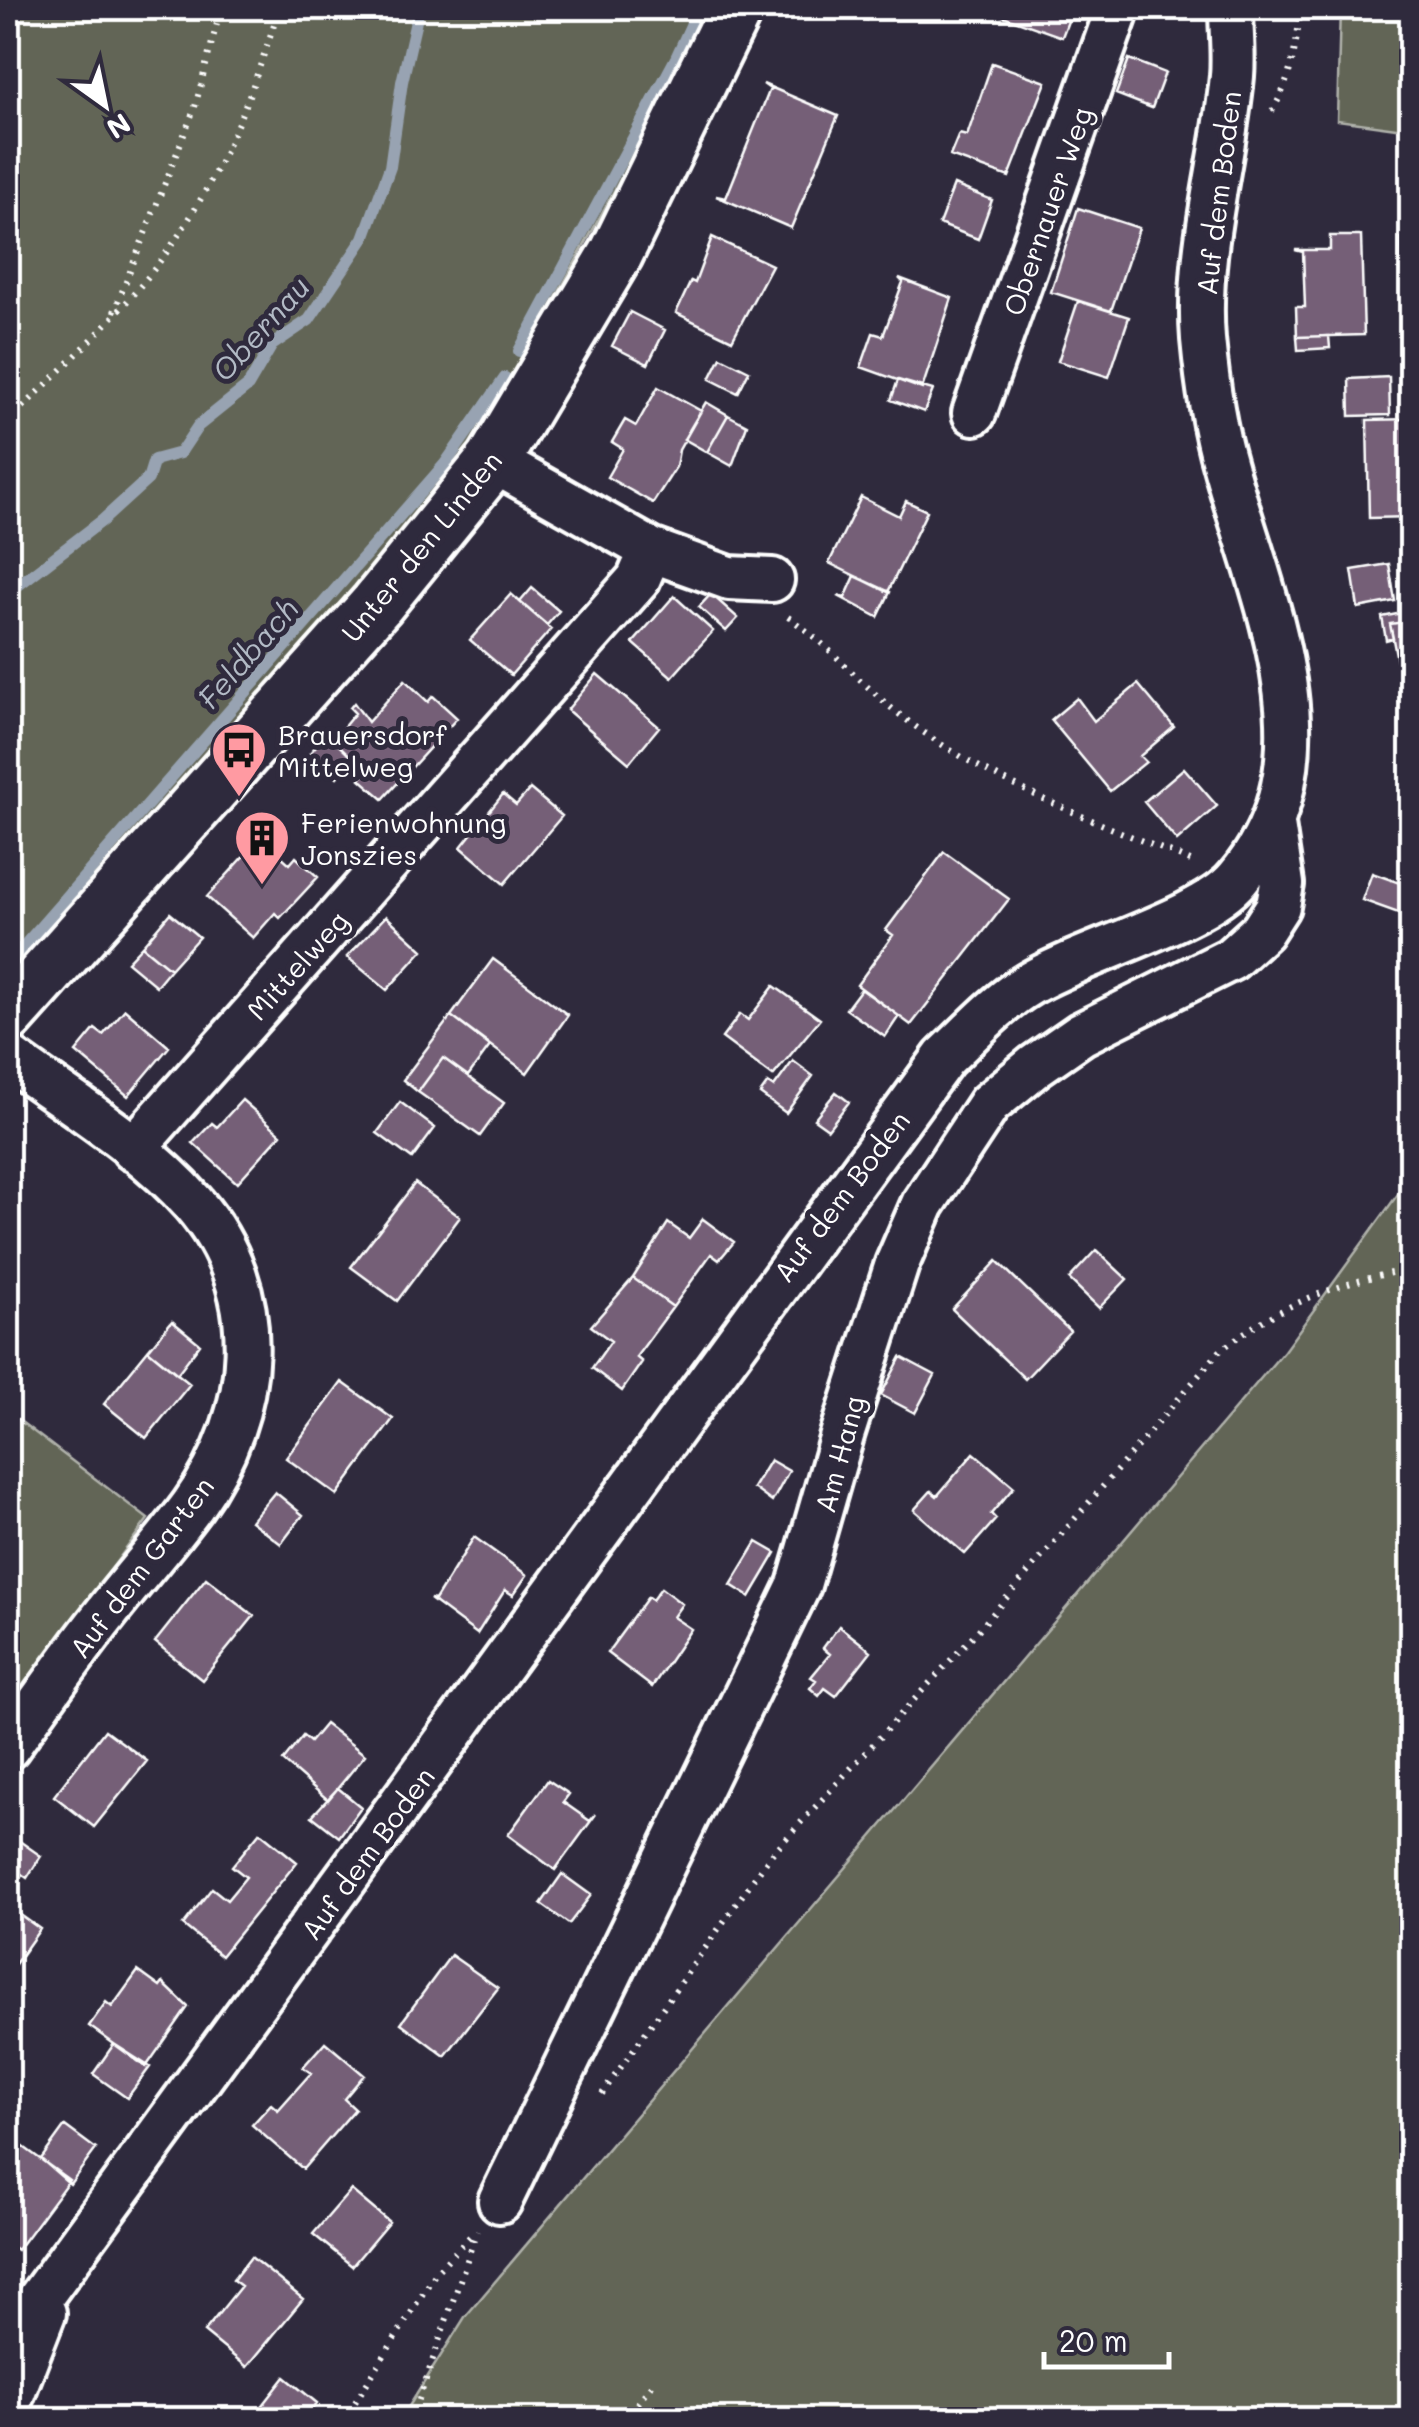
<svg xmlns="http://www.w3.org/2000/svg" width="1419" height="2427" font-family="Mali,sans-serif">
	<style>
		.green { fill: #626557; stroke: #b0b2ab; stroke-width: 2.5 }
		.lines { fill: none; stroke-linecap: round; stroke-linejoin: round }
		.stream { stroke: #98a3b2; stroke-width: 12 }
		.building { fill: #745f77; stroke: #fff; stroke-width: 2.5 }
		.minor-casing { stroke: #fff; stroke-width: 50 }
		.tertiary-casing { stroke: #fff; stroke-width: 60 }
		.path { stroke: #fff; stroke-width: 6; stroke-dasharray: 2.5 8; stroke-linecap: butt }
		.minor { stroke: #2f2a3d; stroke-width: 42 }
		.tertiary { stroke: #2f2a3d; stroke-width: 52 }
		.labels { text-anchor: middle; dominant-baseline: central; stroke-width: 10; stroke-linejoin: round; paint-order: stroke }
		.street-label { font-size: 28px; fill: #fff; stroke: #2f2a3d }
		.poi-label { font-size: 28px; fill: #fff; stroke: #2f2a3d; text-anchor: start }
		.water-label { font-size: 30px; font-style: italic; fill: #b2bac5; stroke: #2f2a3d }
	</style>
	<rect width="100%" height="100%" fill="#2f2a3d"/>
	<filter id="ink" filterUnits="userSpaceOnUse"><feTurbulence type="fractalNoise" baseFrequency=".01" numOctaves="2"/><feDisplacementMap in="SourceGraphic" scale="20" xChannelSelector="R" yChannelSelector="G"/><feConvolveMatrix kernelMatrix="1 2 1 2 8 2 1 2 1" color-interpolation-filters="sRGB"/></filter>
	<g filter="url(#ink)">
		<path class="green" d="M8,8H704L690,51L470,456L8,991Z
			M1340,8H1411V130L1337,120Z
			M1411,1176V2419H401L465,2317L1284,1351Z
			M12,1415L148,1519L8,1709V1421Z"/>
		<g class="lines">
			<path class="stream" d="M519,351L676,58L699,8
				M8,593L103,520L148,479L154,460L180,453L198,426L248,386L272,345L309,320L364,238L390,167L402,82L419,8
				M17,954L445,464L505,378"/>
		</g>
		<path class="building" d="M834,8H871L866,20Z
			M1003,8H1073L1062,37L1000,15Z
			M1129,59L1165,73L1152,108L1116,94Z
			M992,63L1046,82L1009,177L950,156L959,134L967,136Z
			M763,84L838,116L791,228L716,196L726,198L770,89Z
			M954,185L992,200L978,239L939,224Z
			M1078,208L1139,228L1111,311L1051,292Z
			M1412,233V298L1402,285L1401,234Z
			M1330,236H1361L1364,335L1297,337L1296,307H1305L1303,252L1295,250H1330Z
			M712,237L772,265L732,340L676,313L691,281L695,283Z
			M899,278L952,298L922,389L861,367L873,333L883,336L903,282Z
			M1078,301L1129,317L1109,377L1058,361Z
			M630,312L665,330L648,364L612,346Z
			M1329,336L1330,348L1298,350L1297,337Z
			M721,357L749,371L738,393L710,379Z
			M1389,377L1390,415L1350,416L1349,379Z
			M898,380L933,390L924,412L891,400Z
			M658,387L701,411L679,450L676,467L653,503L607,477L623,449L612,442L625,420L636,426Z
			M706,402L728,415L707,452L684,439Z
			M728,415L747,425L732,466L707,452Z
			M1412,419V517L1369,518L1367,420Z
			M861,497L899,516L906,501L927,511L888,592L829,563Z
			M1389,564L1395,601L1358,608L1352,570Z
			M855,576L890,592L878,617L838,596L845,598Z
			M532,588L559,611L547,625L520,602Z
			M511,594L551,629L511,675L470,640Z
			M711,594L738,618L726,631L699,607Z
			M674,596L713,631L672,677L633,643Z
			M1412,611V621L1390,624L1393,638L1386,640L1382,617Z
			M1412,621V721L1409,722L1390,624Z
			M597,674L659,727L629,763L567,710Z
			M405,680L428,702L433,696L457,718L383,799L360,779L367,771L333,740L355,713L350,708L354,703L368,722Z
			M1138,684L1174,727L1140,756L1146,762L1110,791L1051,720L1077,698L1094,721Z
			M327,733L353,759L337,777L310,753Z
			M1184,768L1217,806L1177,841L1144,802Z
			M530,789L562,816L504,884L461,847L503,794L516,805Z
			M261,838L290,864L296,857L318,877L280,918L275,913L253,938L207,897Z
			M944,852L1009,899L911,1025L857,985L893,935L886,930Z
			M1372,873L1411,887L1401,914L1362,900Z
			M170,913L199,937L170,969L142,946Z
			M386,916L423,950L387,990L347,957Z
			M142,946L170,969L156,986L127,962Z
			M493,959L568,1015L527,1073L451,1016Z
			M774,986L820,1019L773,1076L722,1038L740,1014L748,1020Z
			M861,989L899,1016L885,1037L846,1009Z
			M125,1009L169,1047L128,1096L76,1052L95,1029L103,1035Z
			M451,1016L490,1046L468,1076L443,1058L418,1092L403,1080Z
			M443,1058L504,1103L480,1136L418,1092Z
			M793,1061L813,1076L786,1113L760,1094L768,1083L774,1087Z
			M836,1092L849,1102L828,1129L814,1119Z
			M242,1100L281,1134L237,1183L193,1143L212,1123L217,1127Z
			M400,1102L435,1128L412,1159L377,1133Z
			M415,1183L460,1217L397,1301L351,1267Z
			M703,1219L734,1242L719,1260L711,1254L673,1307L633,1278L668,1223L689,1238Z
			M1096,1250L1127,1279L1099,1308L1069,1279Z
			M997,1261L1070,1331L1025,1379L952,1309Z
			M633,1278L673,1307L636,1357L642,1362L622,1391L592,1368L611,1341L591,1326Z
			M172,1321L200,1344L177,1374L148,1350Z
			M148,1350L190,1384L146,1438L104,1404Z
			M901,1357L935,1375L915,1413L881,1395Z
			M342,1382L393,1419L337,1495L286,1458Z
			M974,1453L1014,1487L991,1514L996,1519L965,1554L914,1510L931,1491L937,1496Z
			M770,1460L789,1471L772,1502L753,1488Z
			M275,1492L303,1515L281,1544L251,1521Z
			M474,1537L527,1575L513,1595L505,1590L477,1634L430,1599L435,1600Z
			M757,1542L776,1553L750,1597L731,1585Z
			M206,1578L254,1616L202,1680L155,1642Z
			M661,1588L682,1604L673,1617L691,1629L652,1687L607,1653L648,1597L652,1600Z
			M839,1626L871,1651L836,1696L825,1688L819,1696L810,1688L816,1680L811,1677L830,1654L823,1648Z
			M325,1724L365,1755L328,1800L283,1761L303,1736L310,1742Z
			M105,1730L147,1761L94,1827L54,1796Z
			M548,1780L569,1794L563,1802L590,1821L596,1814L555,1870L508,1835Z
			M338,1788L361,1807L339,1837L312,1816Z
			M260,1832L297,1862L221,1956L183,1925L212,1888L227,1900L246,1877L232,1866Z
			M8,1833L41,1856L27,1878L8,1864Z
			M562,1874L591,1895L569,1924L541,1904Z
			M8,1906L40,1929L8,1974Z
			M451,1955L498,1988L445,2056L401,2023Z
			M138,1971L160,1987L163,1983L188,2007L146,2067L89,2026L106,2002L112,2007Z
			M325,2042L364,2075L344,2099L355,2109L303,2169L252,2125L271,2104L278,2110L311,2073L303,2067Z
			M114,2044L150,2067L127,2098L93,2074Z
			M65,2126L96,2149L70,2184L41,2159Z
			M14,2140L69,2180L17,2250L8,2243V2165L21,2147Z
			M351,2190L389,2222L352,2266L313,2234Z
			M251,2257L303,2299L247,2367L204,2332L241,2286L233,2280Z
			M285,2377L317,2403L304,2420H273L260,2409Z"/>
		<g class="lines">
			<g class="minor-casing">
				<path id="minor" d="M974,413L1118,8
					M651,550L729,578L772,580
					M8,1057C69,1102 142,1145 193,1203C270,1292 259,1413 193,1505C166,1542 135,1576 107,1612C72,1656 40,1702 8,1747
					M133,1149L638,580L651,550L493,461
					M500,2201L799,1585L843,1432L897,1264L923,1204L989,1104L1035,1066L1081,1034L1231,959L1262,931L1278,906L1282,884L1273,825
					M8,2342L944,1058C971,1033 997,1003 1029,984C1082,952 1204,920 1238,878C1340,756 1261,598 1225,466C1213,425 1207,382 1203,339C1196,250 1224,163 1232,76C1234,53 1231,30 1231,8
					M8,2406L44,2313"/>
			</g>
			<g class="tertiary-casing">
				<path id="tertiary" d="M8,1016L377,604L493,461L616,254L736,8"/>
			</g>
			<path class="path" d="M1272,111C1292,80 1296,44 1301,8
				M114,312L195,107L221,8
				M8,422C61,369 119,317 164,256C218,183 253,93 279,8
				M788,617C832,647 863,687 904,718C990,784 1094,820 1193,862
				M602,2094L770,1856L983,1625L1219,1352C1273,1306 1342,1281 1412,1269
				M344,2420L437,2271L474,2232
				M412,2420L477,2231
				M624,2420L653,2383
				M1403,2420L1412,2411"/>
			<use href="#minor" class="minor"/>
			<use href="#tertiary" class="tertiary"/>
		</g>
	</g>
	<defs>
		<g id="bus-pin" transform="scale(2.875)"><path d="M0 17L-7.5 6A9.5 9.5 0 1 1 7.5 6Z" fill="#ff9aa2" stroke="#2f2a3d"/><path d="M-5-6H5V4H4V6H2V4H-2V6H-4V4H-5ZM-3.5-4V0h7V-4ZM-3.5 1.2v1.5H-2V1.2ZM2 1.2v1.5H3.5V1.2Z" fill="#111"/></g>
		<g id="building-pin" transform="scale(2.875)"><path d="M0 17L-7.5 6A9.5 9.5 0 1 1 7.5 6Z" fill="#ff9aa2" stroke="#2f2a3d"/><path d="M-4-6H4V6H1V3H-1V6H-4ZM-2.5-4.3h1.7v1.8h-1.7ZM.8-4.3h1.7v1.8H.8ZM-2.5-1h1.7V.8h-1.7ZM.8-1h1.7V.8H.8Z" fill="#111"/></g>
	</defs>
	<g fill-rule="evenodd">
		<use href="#bus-pin" x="239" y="750"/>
		<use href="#building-pin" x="262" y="838"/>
	</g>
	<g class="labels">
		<g class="street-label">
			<text transform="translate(1218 193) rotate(-83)">Auf dem Boden</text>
			<text transform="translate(1047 211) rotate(-71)">Obernauer Weg</text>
			<text transform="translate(421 546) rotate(-51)">Unter den Linden</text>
			<text transform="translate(297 965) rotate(-48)">Mittelweg</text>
			<text transform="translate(841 1196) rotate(-53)">Auf dem Boden</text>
			<text transform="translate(839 1454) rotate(-75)">Am Hang</text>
			<text transform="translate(141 1567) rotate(-53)">Auf dem Garten</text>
			<text transform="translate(367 1853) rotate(-54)">Auf dem Boden</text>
		</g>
		<g class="poi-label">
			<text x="278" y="734">Brauersdorf<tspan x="278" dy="32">Mittelweg</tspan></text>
			<text x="301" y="822">Ferienwohnung<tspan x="301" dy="32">Jonszies</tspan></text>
		</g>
		<g class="water-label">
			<text transform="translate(260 328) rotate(-48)">Obernau</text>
			<text transform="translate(247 653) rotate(-49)">Feldbach</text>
		</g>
	</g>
	<rect width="1419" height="2427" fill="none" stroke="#2f2a3d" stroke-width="40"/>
	<rect x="20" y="20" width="1379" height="2387" fill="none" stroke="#fff" stroke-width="4" filter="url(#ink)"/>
	<g transform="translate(105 105) rotate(147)" stroke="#2f2a3d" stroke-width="8" paint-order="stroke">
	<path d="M0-8L18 38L0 25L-18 38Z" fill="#ffffff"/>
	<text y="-15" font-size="28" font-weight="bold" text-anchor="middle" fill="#ffffff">N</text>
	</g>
	<path d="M1044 2352v15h125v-15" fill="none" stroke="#ffffff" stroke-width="5"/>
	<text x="1059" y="2352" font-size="30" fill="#ffffff" stroke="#2f2a3d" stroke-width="8" paint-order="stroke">20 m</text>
</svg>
